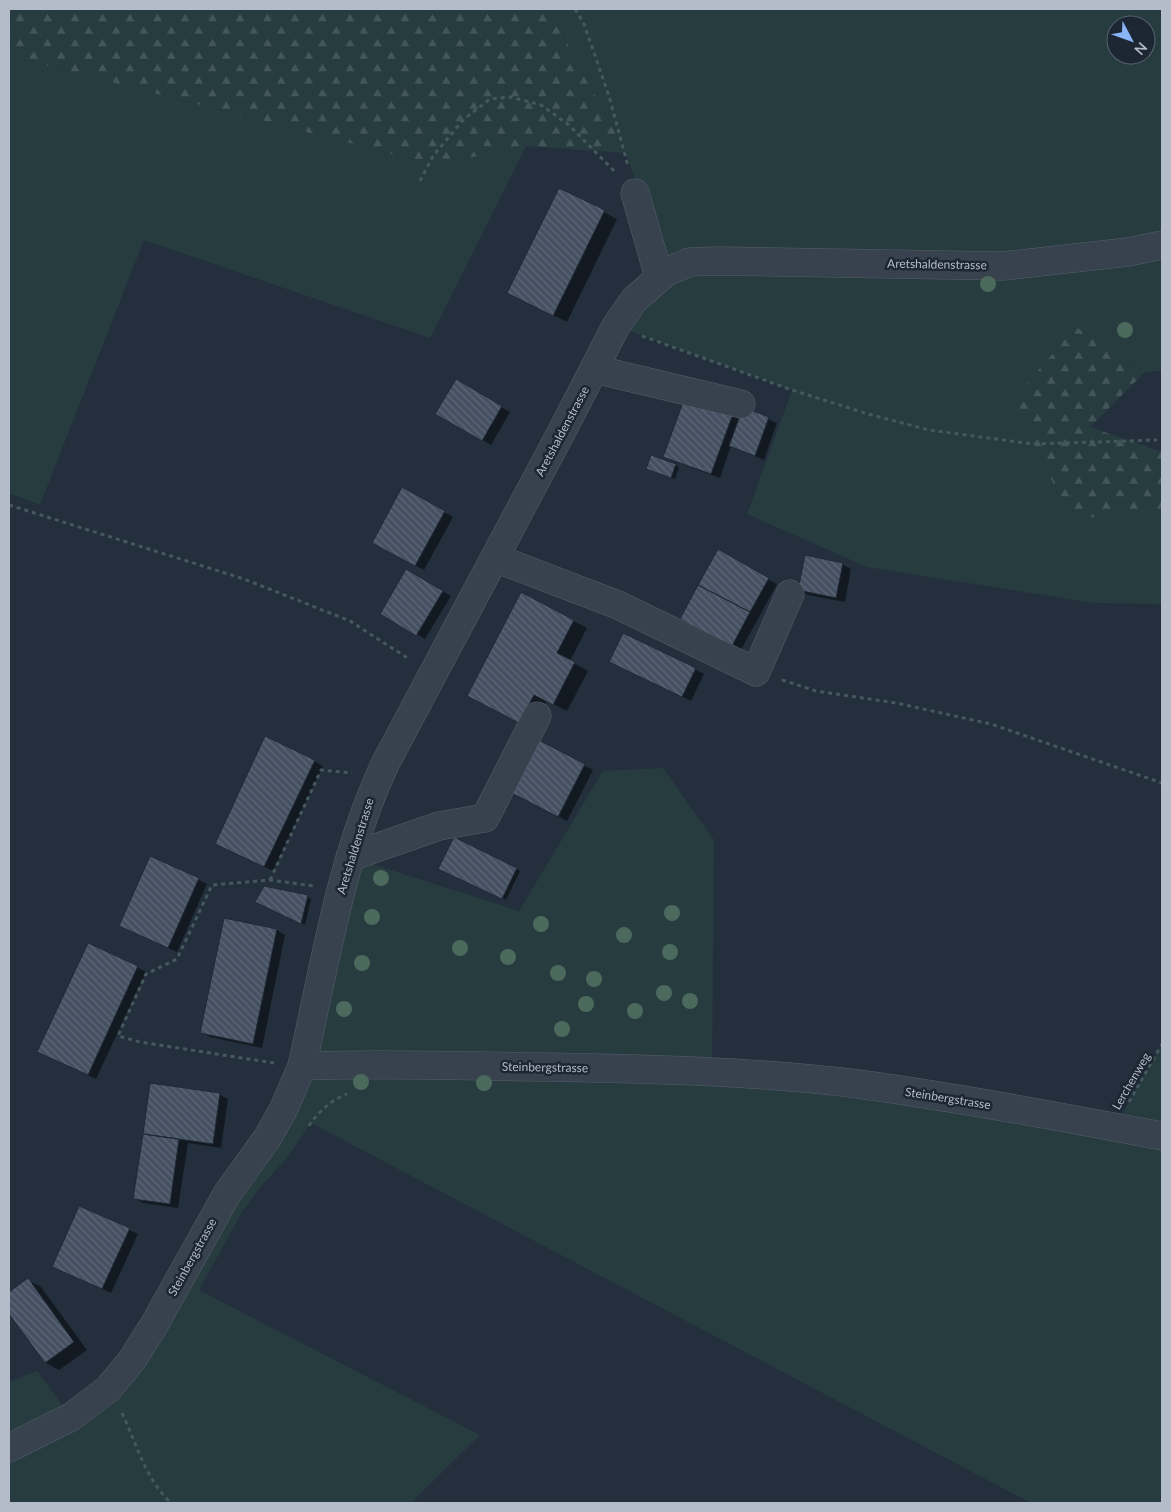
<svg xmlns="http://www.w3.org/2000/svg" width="1171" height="1512" font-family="Lato,sans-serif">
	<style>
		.grass { fill: #263c3f; fill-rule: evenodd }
		.forest { fill: url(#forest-firs) }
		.shadow { fill: #0007 }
		.building { fill: url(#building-back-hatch); stroke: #1f2835 }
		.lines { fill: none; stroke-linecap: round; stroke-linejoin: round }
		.minor-casing { stroke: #565f6c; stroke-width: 29 }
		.path { stroke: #44595c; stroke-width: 3; stroke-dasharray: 4 4; stroke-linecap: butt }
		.minor { stroke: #38414e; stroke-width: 28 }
		.tree { fill: #4b6a5d }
		.labels { text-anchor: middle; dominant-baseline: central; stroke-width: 5; stroke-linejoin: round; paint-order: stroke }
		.street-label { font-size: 12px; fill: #b4bcc9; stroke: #1d2633 }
	</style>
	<defs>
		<pattern id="forest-firs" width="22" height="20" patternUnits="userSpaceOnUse" patternTransform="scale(1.25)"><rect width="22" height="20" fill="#263c3f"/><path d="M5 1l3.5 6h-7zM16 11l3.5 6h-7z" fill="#435659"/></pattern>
		<pattern id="building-back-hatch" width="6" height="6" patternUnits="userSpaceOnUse" patternTransform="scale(1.25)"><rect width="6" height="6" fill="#455162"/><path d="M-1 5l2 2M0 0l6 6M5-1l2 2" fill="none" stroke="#5d6877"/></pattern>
	</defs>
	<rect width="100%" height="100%" fill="#242f3e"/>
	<path class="grass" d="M549,9H1162V371L1145,372L1076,327L1071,519L1162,512V604L1093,603L867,567L747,514L792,390L616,326L666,272L626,153ZM1116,25H1146V55H1116Z
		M9,56L435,165L526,146L430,338L144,240L40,505L9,493Z
		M663,768L714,840L712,1071L1115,1127L1162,1044V1503H1031L311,1123L287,1158L261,1186L242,1212L199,1290L480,1435L411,1503H9V1382L37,1371L71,1417L108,1389L268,1137L350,857L519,911L603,771Z"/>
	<path class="forest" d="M9,9H549L626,153L526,146L435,165L9,56Z
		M1076,327L1145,372L1090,427L1162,452V512L1071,519L1012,400Z"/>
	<path class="shadow" d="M560,190L617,219L567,322L522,300Z
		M456,380L510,412L491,445L437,413Z
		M744,409L777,423L764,460L731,446L720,478L673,461L665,457L732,415L740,420Z
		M675,465L679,467L675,479L652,470Z
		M403,489L453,517L424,570L374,542Z
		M718,551L777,584L741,650L690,624Z
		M842,564L851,569L845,602L808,595L799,590Z
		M407,571L451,596L425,639L381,613Z
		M522,594L587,628L570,661L588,671L567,711L547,701L532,730L481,703Z
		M624,634L704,674L691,701L619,666Z
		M533,739L593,770L567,821L516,794Z
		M314,761L323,766L273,871L225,848Z
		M151,857L207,884L177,952L120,926Z
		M517,869L520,871L506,900L444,870Z
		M307,896L311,899L305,925L260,903Z
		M277,930L285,935L262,1048L210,1037L201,1032Z
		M137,967L146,972L96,1079L47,1056Z
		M151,1085L220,1095L228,1099L221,1148L188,1143L178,1208L143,1203L135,1198Z
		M80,1208L138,1234L111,1293L62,1271Z
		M28,1280L41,1287L87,1350L59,1370L46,1363L9,1311V1294Z"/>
	<path class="building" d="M559,188L605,210L553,316L507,293Z
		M456,379L502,406L482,441L435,414Z
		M685,397L733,414L711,474L663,457Z
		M743,407L769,417L755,456L729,446Z
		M651,455L676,464L671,478L646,469Z
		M402,487L445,511L415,566L372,543Z
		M718,549L769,578L750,612L698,585Z
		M805,555L843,563L836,598L798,590Z
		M406,569L443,591L416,636L380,614Z
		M698,585L750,612L732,646L680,619Z
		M521,592L574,620L557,653L575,662L553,705L534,695L519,723L467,696Z
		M623,633L696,668L682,697L609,662Z
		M265,736L315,760L264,867L215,844Z
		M533,737L585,764L558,817L506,790Z
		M454,837L517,868L502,899L438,869Z
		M150,856L199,878L168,948L119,926Z
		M264,886L308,895L301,924L255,902Z
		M224,918L277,929L253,1044L200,1033Z
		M88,943L138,966L88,1075L37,1052Z
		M150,1083L220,1093L213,1144L143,1134Z
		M143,1134L179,1139L170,1204L133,1199Z
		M79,1206L130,1228L102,1289L52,1267Z
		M28,1278L74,1342L45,1363L9,1314V1292Z"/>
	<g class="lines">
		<g class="minor-casing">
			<path id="minor" d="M635,193L659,277
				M594,369L741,404
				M495,558L618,605L756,672L790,594
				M350,857L439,826L485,818L537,716
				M302,1066C325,964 341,857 386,762L562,431L616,326L634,300L666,272L690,262L718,261L1003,266L1128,252L1162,245
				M9,1448L71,1417L108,1389L132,1360L154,1325L227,1194L268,1137L284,1108L302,1066C383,1063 464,1066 545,1067C650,1069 754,1071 858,1084C960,1098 1061,1117 1162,1136"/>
		</g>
		<path class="path" d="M575,9L584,24L609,96L628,166
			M420,181L433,156L464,119L490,99L510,97L541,105L569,125L616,173
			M642,336L792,390L868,414L929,430L1033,444L1157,440
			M9,505L244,579L350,621L409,659
			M782,680L816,691L896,703L991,724L1162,783
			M270,880L321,770L352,773
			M274,1063L140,1042L118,1036L146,974L177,959L212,885L270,880L314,886
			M1129,1102L1162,1044
			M309,1126C318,1112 331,1100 347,1094
			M122,1413C137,1445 145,1478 171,1503"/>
		<use href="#minor" class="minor"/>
	</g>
	<g class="tree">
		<circle cx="988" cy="284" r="8"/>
		<circle cx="1125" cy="330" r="8"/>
		<circle cx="381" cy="878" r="8"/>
		<circle cx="672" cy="913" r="8"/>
		<circle cx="372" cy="917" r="8"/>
		<circle cx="541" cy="924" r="8"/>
		<circle cx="624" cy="935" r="8"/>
		<circle cx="460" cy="948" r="8"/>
		<circle cx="670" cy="952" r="8"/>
		<circle cx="508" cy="957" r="8"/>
		<circle cx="362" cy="963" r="8"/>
		<circle cx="558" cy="973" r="8"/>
		<circle cx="594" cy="979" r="8"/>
		<circle cx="664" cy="993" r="8"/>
		<circle cx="690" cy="1001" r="8"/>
		<circle cx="586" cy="1004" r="8"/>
		<circle cx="344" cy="1009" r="8"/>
		<circle cx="635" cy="1011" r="8"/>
		<circle cx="562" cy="1029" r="8"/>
		<circle cx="361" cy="1082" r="8"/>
		<circle cx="484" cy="1083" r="8"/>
	</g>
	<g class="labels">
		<g class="street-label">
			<text transform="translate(937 264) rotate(1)">Aretshaldenstrasse</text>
			<text transform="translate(562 431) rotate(-62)">Aretshaldenstrasse</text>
			<text transform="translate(355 846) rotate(-73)">Aretshaldenstrasse</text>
			<text transform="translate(545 1067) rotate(1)">Steinbergstrasse</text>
			<text transform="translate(1131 1081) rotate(-60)">Lerchenweg</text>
			<text transform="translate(948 1098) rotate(9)">Steinbergstrasse</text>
			<text transform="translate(192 1257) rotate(-61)">Steinbergstrasse</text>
		</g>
	</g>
	<rect width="1171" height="1512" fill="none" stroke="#b4bcc9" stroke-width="20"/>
	<g transform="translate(1131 40) rotate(131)"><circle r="24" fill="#1d2633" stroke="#59626f"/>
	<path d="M0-4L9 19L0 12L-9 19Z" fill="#8ab4f8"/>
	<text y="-8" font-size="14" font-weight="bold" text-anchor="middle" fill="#b4bcc9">N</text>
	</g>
</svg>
